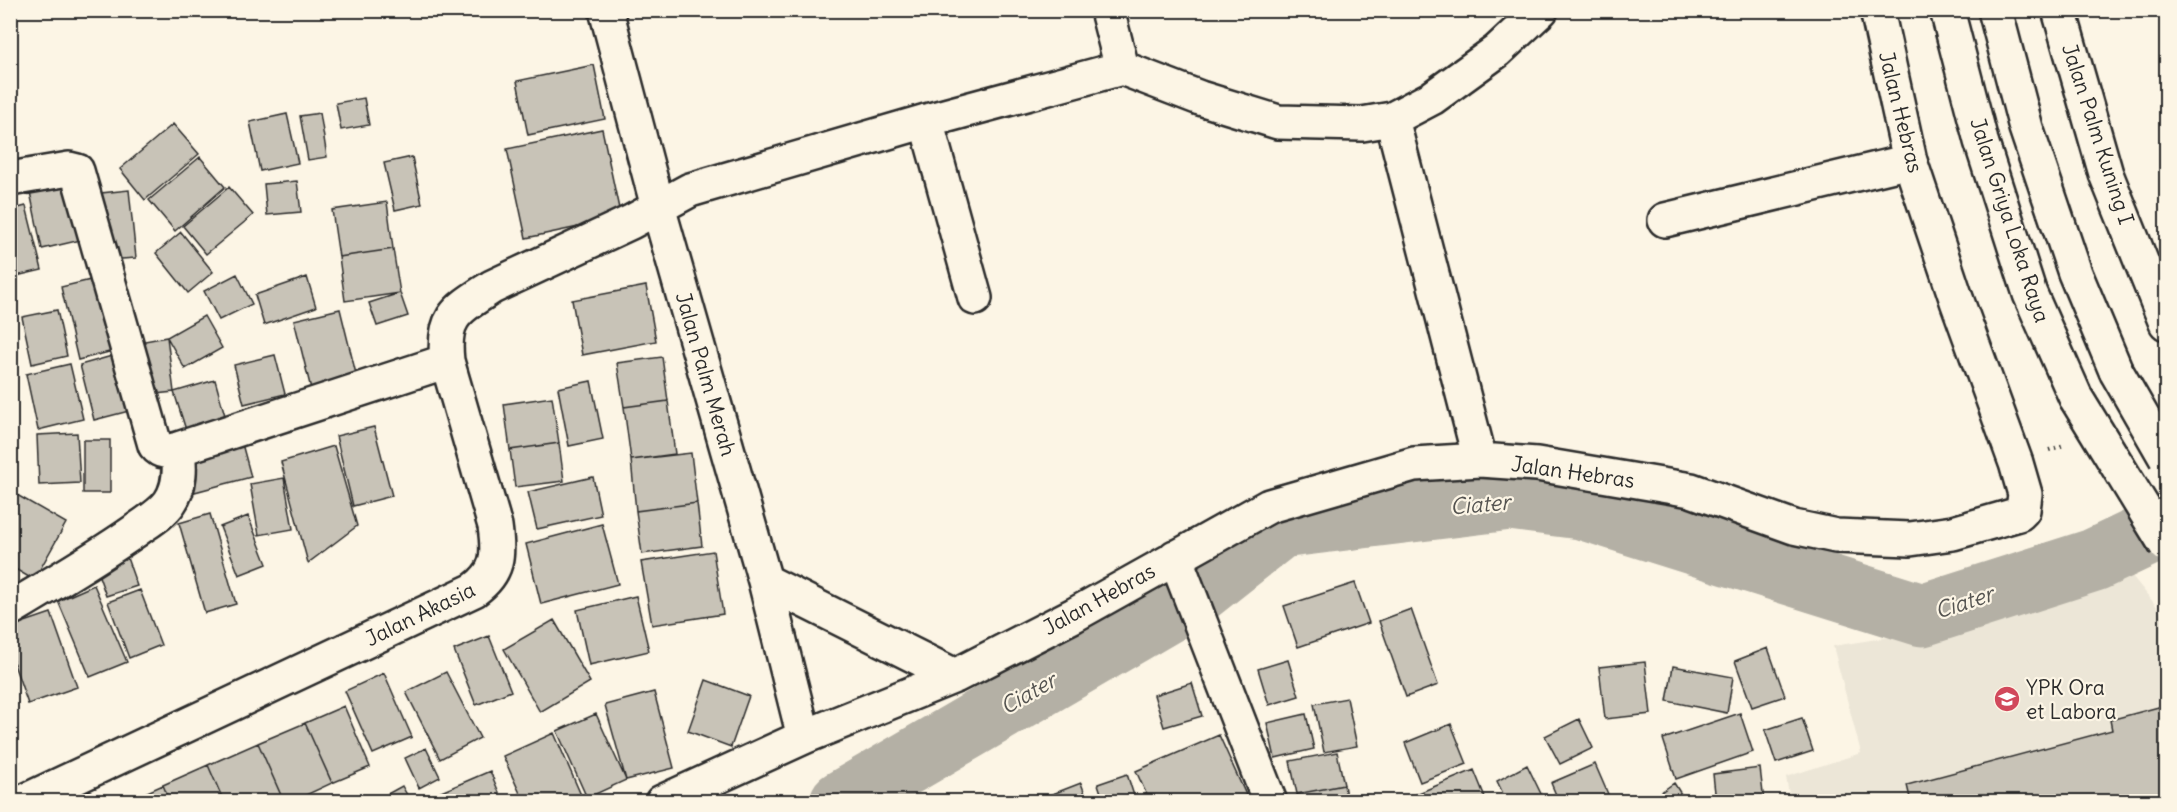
<svg xmlns="http://www.w3.org/2000/svg" width="2177" height="812" font-family="Delius,sans-serif">
	<style>
		.built { fill: #ece6d7 }
		.lines { fill: none; stroke-linecap: round; stroke-linejoin: round }
		.river { stroke: #b4b0a5; stroke-width: 63 }
		.building { fill: #c8c3b7; stroke: #2b2b2b; stroke-width: 1.5 }
		.minor-casing { stroke: #2b2b2b; stroke-width: 38 }
		.major-casing { stroke: #2b2b2b; stroke-width: 38 }
		.path { stroke: #2b2b2b; stroke-width: 4; stroke-dasharray: 1.5 4.5; stroke-linecap: butt }
		.minor { stroke: #fcf5e5; stroke-width: 33 }
		.major { stroke: #fcf5e5; stroke-width: 33 }
		.major-bridge-casing { stroke: #2b2b2b; stroke-width: 38; stroke-linecap: butt }
		.major-bridge { stroke: #fcf5e5; stroke-width: 33 }
		.labels { text-anchor: middle; dominant-baseline: central; stroke-width: 4.5; stroke-linejoin: round; paint-order: stroke }
		.street-label { font-size: 21px; fill: #2b2b2b; stroke: #fcf5e5 }
		.poi-label { font-size: 21px; fill: #2b2b2b; stroke: #fcf5e5; text-anchor: start }
		.water-label { font-size: 22px; font-style: italic; fill: #545350; stroke: #fcf5e5 }
	</style>
	<rect width="100%" height="100%" fill="#fcf5e5"/>
	<filter id="ink" filterUnits="userSpaceOnUse"><feTurbulence type="fractalNoise" baseFrequency=".0167" numOctaves="2"/><feDisplacementMap in="SourceGraphic" scale="12" xChannelSelector="R" yChannelSelector="G"/><feConvolveMatrix kernelMatrix="1 2 1 2 8 2 1 2 1" color-interpolation-filters="sRGB"/></filter>
	<g filter="url(#ink)">
		<path class="built" d="M2124,566L2166,618V801H1790L1786,777L1861,753L1833,646L1991,621Z"/>
		<g class="lines">
			<path class="river" d="M841,802L1189,599L1280,527L1510,499L1581,508L1922,615L2094,560L2166,526"/>
		</g>
		<path class="building" d="M594,65L605,119L528,135L517,81Z
			M364,98L369,125L341,130L336,103Z
			M320,113L327,157L308,160L300,116Z
			M287,114L298,163L260,171L250,122Z
			M173,124L199,154L145,200L120,169Z
			M602,129L621,218L526,238L507,149Z
			M200,157L225,187L175,231L149,200Z
			M412,157L422,204L395,210L384,163Z
			M297,181L301,212L267,215L264,184Z
			M72,183L85,239L42,249L30,192Z
			M229,187L253,215L206,254L183,226Z
			M129,190L136,258L107,260L101,193Z
			M387,202L393,249L339,257L332,210Z
			M26,206L42,270L12,277L10,210Z
			M181,232L213,272L188,293L156,253Z
			M393,249L400,293L345,301L339,257Z
			M237,274L252,304L219,320L204,291Z
			M307,277L316,307L264,325L255,295Z
			M99,278L117,350L78,360L61,287Z
			M646,286L656,341L582,355L572,300Z
			M400,293L408,316L377,326L369,303Z
			M340,309L357,378L311,389L294,320Z
			M57,310L67,356L32,364L22,317Z
			M204,316L222,348L185,369L167,337Z
			M167,337L174,392L146,395L139,342Z
			M119,354L133,410L94,420L80,365Z
			M275,355L285,394L244,404L234,365Z
			M662,357L668,401L624,407L617,363Z
			M70,364L83,419L38,430L26,374Z
			M215,380L226,419L186,430L174,392Z
			M591,381L603,439L569,446L558,388Z
			M552,397L559,443L510,450L504,404Z
			M668,401L675,454L631,460L624,407Z
			M374,427L392,496L353,506L336,436Z
			M77,433L80,483L39,485L37,435Z
			M83,440H110V493H83Z
			M241,440L251,477L191,493L181,456Z
			M559,443L564,481L515,487L510,450Z
			M334,446L357,526L308,563L281,462Z
			M691,453L697,503L636,511L631,460Z
			M593,477L601,515L537,529L528,492Z
			M284,478L293,529L259,535L250,484Z
			M10,491L66,523L34,580L10,566Z
			M697,503L702,546L642,554L636,511Z
			M210,514L236,604L205,613L179,523Z
			M248,516L267,564L239,575L220,527Z
			M602,524L618,584L541,604L526,544Z
			M713,551L723,614L652,625L641,562Z
			M126,555L137,586L106,596L95,565Z
			M1355,583L1369,623L1298,647L1284,606Z
			M94,585L127,662L90,677L58,601Z
			M140,590L161,645L129,658L108,602Z
			M636,596L649,651L589,665L577,610Z
			M1411,609L1438,685L1406,697L1379,621Z
			M51,613L77,687L28,704L10,653V627Z
			M554,620L590,682L540,712L504,649Z
			M489,636L511,691L476,705L454,650Z
			M1768,648L1785,696L1752,707L1735,661Z
			M1288,660L1299,696L1269,705L1258,669Z
			M1645,662L1651,714L1605,719L1599,667Z
			M1673,666L1733,677L1727,713L1667,701Z
			M446,672L480,738L440,759L406,692Z
			M384,673L412,737L373,754L345,691Z
			M706,680L749,696L731,747L688,731Z
			M1192,683L1202,716L1164,727L1154,695Z
			M654,692L674,768L626,780L605,705Z
			M1347,698L1357,746L1324,752L1314,704Z
			M2166,705V798L2160,802H2131L2130,796L2108,802H1898L1910,798L1907,785L2112,730L2110,720Z
			M344,706L370,767L332,783L305,723Z
			M1740,713L1753,752L1676,779L1663,739Z
			M596,714L626,780L587,798L557,731Z
			M1306,714L1314,749L1275,758L1267,723Z
			M1802,718L1813,751L1776,763L1765,730Z
			M1579,719L1593,748L1560,764L1545,736Z
			M305,723L332,783L291,802H284L258,743Z
			M1451,724L1467,764L1420,782L1405,743Z
			M554,733L584,802H524L503,756Z
			M1219,735L1246,795L1232,802H1150L1136,771Z
			M258,743L284,802H224L208,765Z
			M426,748L440,777L419,788L405,758Z
			M1337,752L1344,785L1297,794L1290,761Z
			M1595,764L1608,794L1590,802H1559L1551,783Z
			M208,765L224,802H170L163,785Z
			M1527,765L1545,802H1507L1497,781Z
			M1760,768L1764,802H1716L1713,774Z
			M1474,770L1487,802H1397Z
			M490,771L503,802H443L439,793Z
			M1127,774L1136,802H1104L1098,784Z
			M1081,783L1088,802H1032Z
			M1674,783L1686,802H1647Z
			M163,785L170,802H125Z
			M1344,785L1347,802H1298L1297,794Z
			M402,786L411,802H373Z"/>
		<g class="lines">
			<g class="minor-casing">
				<path id="minor" d="M606,10L658,207L765,581L804,737
					M1107,10L1122,68
					M2059,10L2106,174L2166,323
					M1392,119L1480,460
					M926,121L975,298
					M10,179L69,169L77,171L155,445C162,454 169,451 178,449L447,361
					M1665,220L1910,161
					M1175,557L1270,802
					M765,581L955,676
					M10,609C52,584 95,559 135,531C147,522 162,514 170,502C181,486 180,466 178,449
					M23,802L474,590C499,572 499,555 495,526L447,361C442,316 457,310 492,287L631,222L690,190L926,121L1122,68L1200,98L1278,122L1362,124L1392,119L1432,98L1497,51L1541,10
					M662,802L804,737L955,676L1074,615L1269,506L1414,464L1480,460L1537,464L1691,490L1794,527L1836,536L1910,539L1953,533L2019,514L2023,510L2025,494L2016,463L1957,301L1910,161L1877,10"/>
			</g>
			<g class="major-casing">
				<path id="major" d="M1947,10L1981,141L2030,294L2076,398
					M1995,10L2026,128L2075,273L2116,371"/>
			</g>
			<path class="path" d="M2049,450L2064,445"/>
			<use href="#minor" class="minor"/>
			<use href="#major" class="major"/>
			<g class="major-bridge-casing">
				<path id="major-bridge" d="M2116,371L2166,458
					M2076,398L2166,545"/>
			</g>
			<use href="#major-bridge" class="major-bridge"/>
		</g>
	</g>
	<defs>
		<g id="school-disc" transform="scale(1.35)"><circle r="9.5" fill="#d1495b" stroke="#fcf5e5"/><path d="M0-5L7-2L0 1L-7-2ZM-4 1L0 2.5L4 1V4Q0 6-4 4Z" fill="#fff"/></g>
	</defs>
	<g fill-rule="evenodd">
		<use href="#school-disc" x="2007" y="699"/>
	</g>
	<g class="labels">
		<g class="street-label">
			<text transform="translate(1901 112) rotate(76)">Jalan Hebras</text>
			<text transform="translate(2098 134) rotate(72)">Jalan Palm Kuning I</text>
			<text transform="translate(2010 220) rotate(72)">Jalan Griya Loka Raya</text>
			<text transform="translate(706 374) rotate(74)">Jalan Palm Merah</text>
			<text transform="translate(1573 472) rotate(8)">Jalan Hebras</text>
			<text transform="translate(1099 599) rotate(-29)">Jalan Hebras</text>
			<text transform="translate(420 614) rotate(-26)">Jalan Akasia</text>
		</g>
		<g class="poi-label">
			<text x="2026" y="687">YPK Ora<tspan x="2026" dy="24">et Labora</tspan></text>
		</g>
		<g class="water-label">
			<text transform="translate(1480 504) rotate(-5)">Ciater</text>
			<text transform="translate(1964 602) rotate(-18)">Ciater</text>
			<text transform="translate(1028 693) rotate(-30)">Ciater</text>
		</g>
	</g>
	<rect width="2177" height="812" fill="none" stroke="#fcf5e5" stroke-width="36"/>
	<rect x="18" y="18" width="2141" height="776" fill="none" stroke="#2b2b2b" stroke-width="2" filter="url(#ink)"/>
</svg>
